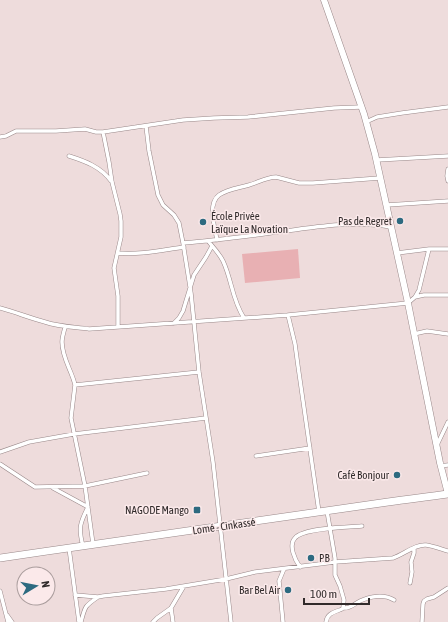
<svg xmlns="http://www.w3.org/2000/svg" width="448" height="622" font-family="'Asap Condensed',sans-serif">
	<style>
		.garden { fill: #e8b0b3 }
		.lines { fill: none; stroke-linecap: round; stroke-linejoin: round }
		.street-casing { stroke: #998889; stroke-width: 4.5 }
		.primary-casing { stroke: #998889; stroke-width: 7 }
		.highway-casing { stroke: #998889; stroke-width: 8 }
		.street { stroke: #fff; stroke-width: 3.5 }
		.primary { stroke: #fff; stroke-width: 6 }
		.highway { stroke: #fff; stroke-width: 7 }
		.poi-dot { fill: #2d6a80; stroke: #fbe9ea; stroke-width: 1.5 }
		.labels { text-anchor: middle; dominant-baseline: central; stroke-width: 3; stroke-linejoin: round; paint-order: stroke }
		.poi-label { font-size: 11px; fill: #302a2a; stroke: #fbe9ea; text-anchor: end }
		.street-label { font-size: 11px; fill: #302a2a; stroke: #fbe9ea }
	</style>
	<rect width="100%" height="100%" fill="#eedcdc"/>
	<path class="garden" d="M298,249L300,278L245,283L242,254Z"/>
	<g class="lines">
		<g class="street-casing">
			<path id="street" d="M366,122L377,117L402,113L448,107
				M146,126L149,151L158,195L163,205L174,215L179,223L183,243L191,293L199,372L213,462L231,622
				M103,132L109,162L112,182L120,214L121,221V237L114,268L118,296V326
				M0,137L6,136L16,131H56L85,129L96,132H103L183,120L214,118L248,117L334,108L361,107
				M69,156C85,161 101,167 111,181
				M377,160L448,156
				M448,169L447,176L448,181
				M387,205L448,201
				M217,240C215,228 207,204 219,195C228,189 239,188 249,185C257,183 267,177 276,177L299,183H313L380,178
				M208,241C213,247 219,253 223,261C232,280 232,300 244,318
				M183,243C208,241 232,238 256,235C300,230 347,219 391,227
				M118,253C140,255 162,250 184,247
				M397,253L429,249H448
				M415,297L424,295H448
				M0,308C15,312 30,318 45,322C60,327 75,327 89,329L288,315L408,303L415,297L419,290L429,249
				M288,315L295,344L298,366L319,512
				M174,323L179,318L183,311L194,275L206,257L212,246
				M65,327C64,332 62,337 62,342C62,358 72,371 75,385L71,418L85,486L93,544
				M414,334L427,331L448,334
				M75,385L199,372
				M437,445L448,422
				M0,452L29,442L74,434L206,418
				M256,456L310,448
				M0,464L35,487L85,486L147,473
				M440,466L448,465
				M53,488L88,507C80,523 78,528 83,546
				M69,548L79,622
				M300,567C295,560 288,545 295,538C303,528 348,527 362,526
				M410,583L412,572L411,562L414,553V548
				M0,591L8,622
				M75,595L98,597L103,596L166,589L226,579L255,572L335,562L393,558C403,555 415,544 426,545C433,546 441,549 448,551
				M171,608L173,622
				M343,608C350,609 354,604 360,601C370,596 384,594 394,600
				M7,615L12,622
				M81,622C85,606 85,606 98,597
				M153,622L157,618L171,608L184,586
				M283,622L279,581L284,569
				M326,622C327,613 335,612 342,609L343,608L344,600L340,586L335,575V558L327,511
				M422,622L423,604L424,601L427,599L434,597L448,588"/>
		</g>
		<g class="primary-casing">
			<path id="primary" d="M324,0L364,114L375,154L408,303L440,463L448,494"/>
		</g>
		<g class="highway-casing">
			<path id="highway" d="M0,558C129,539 258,521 388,502C408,499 428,497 448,494"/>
		</g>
		<use href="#street" class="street"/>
		<use href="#primary" class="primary"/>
		<use href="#highway" class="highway"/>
	</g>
	<g class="poi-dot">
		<circle cx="400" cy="221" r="4"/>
		<circle cx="203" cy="222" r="4"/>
		<circle cx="397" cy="475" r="4"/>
		<rect x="193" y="506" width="8" height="8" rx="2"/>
		<circle cx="311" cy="558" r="4"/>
		<circle cx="288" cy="590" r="4"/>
	</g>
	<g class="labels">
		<g class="poi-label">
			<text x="211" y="216" text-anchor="start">École Privée<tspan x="211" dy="13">Laïque La Novation</tspan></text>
			<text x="392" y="221">Pas de Regret</text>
			<text x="389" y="475">Café Bonjour</text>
			<text x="189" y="510">NAGODE Mango</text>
			<text x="319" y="558" text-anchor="start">PB</text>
			<text x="280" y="590">Bar Bel Air</text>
		</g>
		<g class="street-label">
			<text transform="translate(224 526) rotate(-8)">Lomé - Cinkassé</text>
		</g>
	</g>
	<g transform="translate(36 586) rotate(80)"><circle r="19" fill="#fbe9ea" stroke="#aa9d9d"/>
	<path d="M0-3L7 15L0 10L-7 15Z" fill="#2d6a80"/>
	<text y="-6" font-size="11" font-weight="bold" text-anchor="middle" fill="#302a2a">N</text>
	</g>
	<path d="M304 598v6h65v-6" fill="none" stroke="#302a2a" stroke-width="2"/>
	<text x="310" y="598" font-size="12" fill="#302a2a" stroke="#fbe9ea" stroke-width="3" paint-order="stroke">100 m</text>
</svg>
